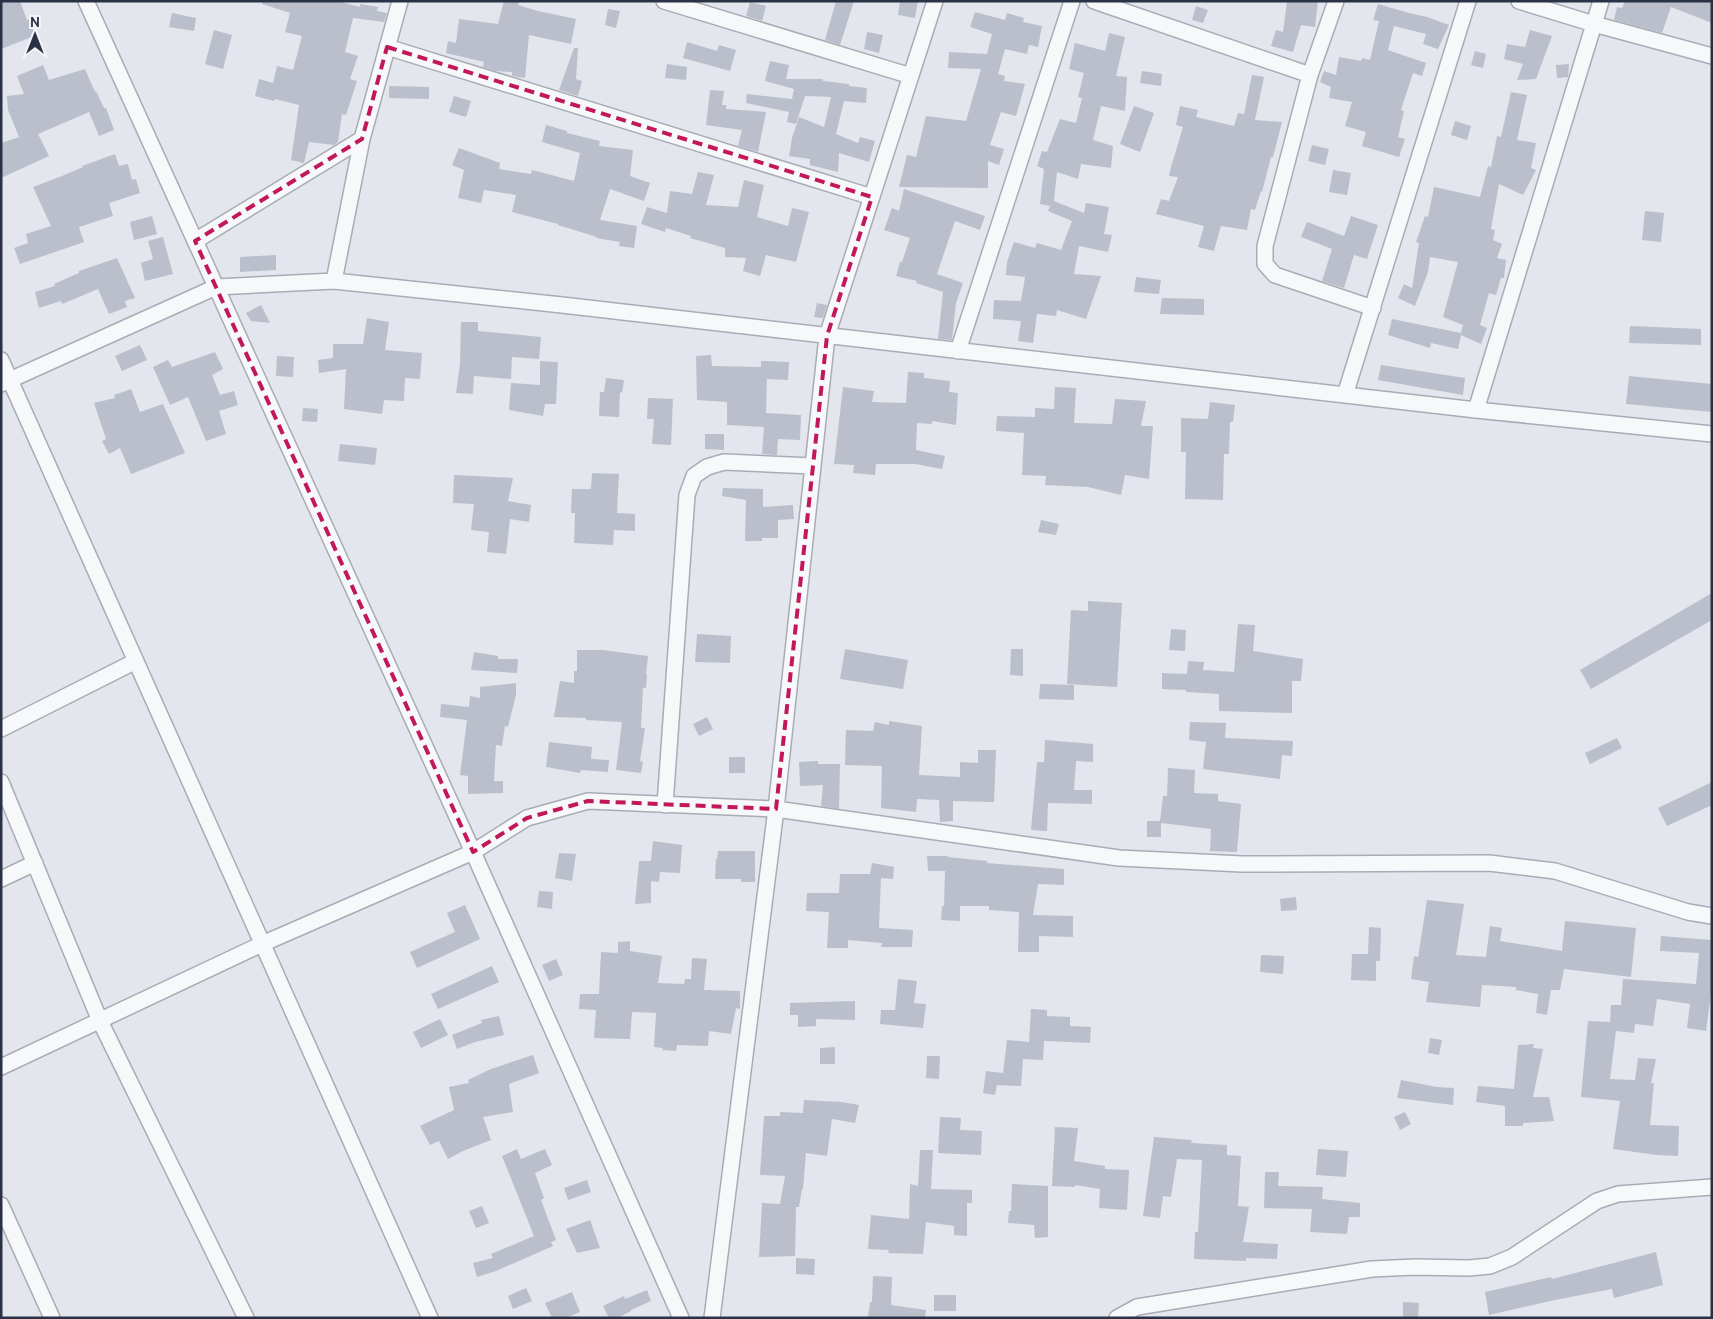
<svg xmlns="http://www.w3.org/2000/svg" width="1713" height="1319" font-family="Cabin,sans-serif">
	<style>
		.building { fill: #babfcb }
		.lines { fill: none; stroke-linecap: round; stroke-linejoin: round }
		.street-casing { stroke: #a8acb7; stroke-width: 18 }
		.street { stroke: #f7f8fa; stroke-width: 15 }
		.marked { fill: none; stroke: #c2185b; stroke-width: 4; stroke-dasharray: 10 6; stroke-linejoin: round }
	</style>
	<rect width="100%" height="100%" fill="#e3e6ec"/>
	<path class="building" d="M1,1H20L27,20L30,19L37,35L1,49Z
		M263,1H337L360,7V4L378,7L377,11L387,13L384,22L353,18L345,52L358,56L350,79L357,81L346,115L342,114L338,142L334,145L309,142L304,163L291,160L299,105L275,99L274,101L255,96L259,79L273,83L277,66L293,70L302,36L285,32L290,13L262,4Z
		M504,1H520L518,5L538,11L576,19L571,44L529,35L525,78L512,76V72L496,71L483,67L484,62L446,53L448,41L456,43L459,19L498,24Z
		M836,1H854L840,45L825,40Z
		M900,1H918L915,18L898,15Z
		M1287,1H1318L1315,27L1301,25L1293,52L1271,46L1276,30L1283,32Z
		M1625,1H1712V23L1671,7L1662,33L1614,20L1617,7L1622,8Z
		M750,2L766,6L762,21L746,16Z
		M1378,4L1409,13L1427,17L1449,25L1438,49L1423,44L1426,34L1394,26L1388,50L1426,63L1422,76L1413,73L1401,110L1404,111L1398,137L1405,139L1399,157L1362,146L1366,132L1345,126L1352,102L1329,98L1331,87L1320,82L1324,71L1336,75L1339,57L1361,61L1362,58L1370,60L1379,21L1373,20Z
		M1196,6L1208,10L1203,23L1192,20Z
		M608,9L620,11L616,28L605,25Z
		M975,12L1005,20L1007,13L1024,18L1023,22L1042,26L1038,47L1029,45L1027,54L1005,49L998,74L1005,76L1004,81L1025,84L1016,116L1001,112L990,145L1004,149L999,165L988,161V188L899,187L907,155L916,157L926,116L966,121L981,69L948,68L949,52L987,54L992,34L970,27Z
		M172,13L196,18L194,31L169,27Z
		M214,30L232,35L223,69L205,64Z
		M1530,30L1552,36L1536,79L1517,80L1523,64L1504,59L1507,44L1525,47Z
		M867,32L883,35L879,53L864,49Z
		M1109,33L1125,37L1116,76L1127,77L1125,111L1101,106L1093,140L1113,146L1111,168L1081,164L1078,179L1057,172L1054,201L1084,213L1086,203L1109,207L1104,234L1112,235L1108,252L1079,246L1074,274L1101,276L1086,319L1057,310L1056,316L1037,314L1033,343L1018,341L1021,321L993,319L994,300L1021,301L1025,277L1006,275L1007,262L1014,242L1035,248L1037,243L1061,250L1072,221L1048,211L1050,206L1040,204L1044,169L1037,166L1042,151L1047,152L1060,119L1076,123L1082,98L1078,97L1084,73L1069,69L1075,43L1105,51Z
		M687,42L717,51L719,45L736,50L730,71L683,58Z
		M574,48H578L576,79L582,81L578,96L559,90Z
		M1475,51L1486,54L1483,68L1471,65Z
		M770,61L789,65L786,79H823V81L849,84V86L867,88L866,103L844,101L836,134L858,143L860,137L875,141L869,162L839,153L838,172L810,165V159L789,156L792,138L799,117L824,127L831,97L805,96L796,124L787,122L789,112L746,103L747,94L792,99L794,89L765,81Z
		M667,64L687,67L686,80L665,78Z
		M1569,64L1568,77L1557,78L1556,65Z
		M43,65L49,80L85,69L95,92L96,91L104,108H106L114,130L99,136L89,112L38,134L49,156L1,178V143L19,137L8,110L7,96L24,94L17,76Z
		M1142,71L1162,74L1161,86L1140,83Z
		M1252,75L1264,77L1255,120L1282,122L1273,157H1271L1262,192L1261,191L1255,210L1251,209L1247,230L1221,226L1214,251L1198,247L1204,226L1156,214L1161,199L1169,201L1178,177L1169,176L1171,167L1183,127L1176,125L1180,106L1198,110L1196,117L1234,126L1238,113L1244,114Z
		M389,86L429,87V99L389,98Z
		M710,90L724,91L722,105H726V109L766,112L758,152L738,146L742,130L706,125Z
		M1511,92L1527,95L1517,140L1536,143L1531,168L1536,170L1523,195L1499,184L1491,229L1495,230L1493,240L1502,244L1497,258L1506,260L1504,278H1501L1496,295L1489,293L1480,325L1487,328L1481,344L1461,335L1458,349L1431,343L1430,348L1388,335L1392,319L1461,333L1463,325L1443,317L1458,262L1430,257L1428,272L1415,306L1398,298L1404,284L1412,288L1419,243L1416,242L1425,216L1428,217L1434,187L1480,197L1488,166L1491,167L1497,136L1501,137Z
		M454,96L471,101L466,117L449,112Z
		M1134,106L1154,113L1140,152L1120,144Z
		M1455,121L1471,126L1467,140L1451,135Z
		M546,125L567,131V133L600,141L599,146L633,150L630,176L650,183L644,201L610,189L600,220L637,226L634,248L619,246L620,242L596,238L597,237L558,225V224L512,212L516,195L484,190L481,203L458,198L464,170L452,165L459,148L500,163L499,169L531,174L532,170L574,181L580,153L542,142Z
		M1312,145L1329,149L1325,165L1308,161Z
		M115,154L119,166L128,164L132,180L136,179L140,193L109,203L113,216L79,227L84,242L20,264L14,248L28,243L26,234L51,226L33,187L62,176L83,167L82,166Z
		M1333,170L1351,173L1347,195L1329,192Z
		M698,172L714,175L706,205L738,207L744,180L764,185L757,217L788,226L792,208L809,212L796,262L766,255L760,276L743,271L746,258L725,257V248L690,238L691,236L666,228L665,232L641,224L647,207L667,213L670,191L692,194Z
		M904,189L985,216L980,230L955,221L937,274L963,283L956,303L952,340L938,339L943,292L916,283L917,281L896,276L900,262H902L910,238L884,230L892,208L899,211Z
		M1645,211L1664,213L1661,242L1642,240Z
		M152,216L157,234L134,240L130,222Z
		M1351,216L1378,225L1367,259L1354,255L1344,288L1322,281L1332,249L1301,237L1307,222L1344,236Z
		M163,237L173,274L145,281L141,263L153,259L148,241Z
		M276,255V270L240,272V257Z
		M117,258L135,298L125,301L127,307L109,314L98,289L62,304L61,301L39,308L35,292L55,286L54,284L79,273V271Z
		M1136,277L1161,280L1159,294L1134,292Z
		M1162,298L1204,299V315L1160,314Z
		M817,303L827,305L823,318L814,317Z
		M261,305L270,323L251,321L246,313Z
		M367,318L389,322L385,350L422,353L420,379L405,378L404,401L384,400L382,414L344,409L346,369L319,373L318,360L333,358V344H363Z
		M461,322H478V331L541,337L539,359L512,357L511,379L474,376L473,394L456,393L460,364Z
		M1630,326L1701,329V345L1629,343Z
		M140,345L147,360L122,371L115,356Z
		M215,352L223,369L212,375L220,395L234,391L238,405L219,411L226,434L206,441L188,397L170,405L153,367L168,360L172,367Z
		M711,355L712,366L761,367V361L789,362L788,380L767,379L766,413L801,415L800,440L778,439L777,455L762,454L764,427L727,425V402L697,400L696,356Z
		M277,356L294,357L293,377L276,376Z
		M540,361L558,362L556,404H545L543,416L509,410L511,383L540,385Z
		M1381,365L1465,378L1463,395L1378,380Z
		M908,372L924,373V378L950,381L949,392L958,393L956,425L932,421V424L917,423L916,450L945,456L942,469L915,464H876L875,475L853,473L854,465L834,464L843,387L874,391L872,402L906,403Z
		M1629,376L1712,384V412L1626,404Z
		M606,378L624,380L622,393L620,392L619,417L599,416L600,392H604Z
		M1055,387L1076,388L1074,423L1112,424L1115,399L1146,401L1141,426H1153L1149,479L1125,475L1121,495L1088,487L1045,485L1046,476L1022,475L1024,433L996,431L997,416L1035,417V408L1054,409Z
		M131,389L140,412L163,404L185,453L131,474L120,448L109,454L102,441L106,439L94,403L115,398L114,395Z
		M648,398L673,399L671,445L652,444L654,419H647Z
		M1210,402L1235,405L1233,422H1230L1229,454H1224L1223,500L1185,499L1186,452H1181V418L1208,419Z
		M303,408L318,409L317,422L302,421Z
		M705,434H724V450L705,449Z
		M340,444L377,448L375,465L338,461Z
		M592,473L619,474L617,513L635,514V531L614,530L613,545L574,543L575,513H571L572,489H591Z
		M454,475L513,478L508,501L531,505L529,522L510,519L506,554L487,552L489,532L471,530L474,504L453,503Z
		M723,488L763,489V507L793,505L794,519L778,520V538H762V541H745L746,500L722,496Z
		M1041,520L1059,524L1056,535L1038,532Z
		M1712,593V620L1591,689L1580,670Z
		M1088,601L1122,603L1117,687L1067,684L1071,610L1088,611Z
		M1238,624L1255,625L1253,651L1303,659L1301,681H1292V713L1219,711V694L1186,692V690L1162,689V673L1187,674L1188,661L1204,662L1203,670L1234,672Z
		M1171,629L1186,630L1185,651L1169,650Z
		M697,634L731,636L730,663L695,662Z
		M845,649L908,660L903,689L840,679Z
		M1011,649H1023V676L1010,675Z
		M577,650H603L648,656L646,674H647L646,688H643L641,728H645L640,761L643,762L641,773L616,770L622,722L586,720V718L554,717L560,681L574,683V671H577Z
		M474,652L498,656V659H518L517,673L471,670Z
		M516,683V695L508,727L505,726L502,746L496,745L494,781H503V793L468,794V776L460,775L467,720L440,717L441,704L469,707L470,696L480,698V687Z
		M1040,684L1074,685V700L1039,699Z
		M707,717L713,729L699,736L693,724Z
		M889,721L922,726L919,775L960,777V762L978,763V750H996L994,802L953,801V821L940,822L939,800L917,799L916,812L881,808L882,766L845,765L846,730L873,731L875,722L889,725Z
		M1190,722L1226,723L1225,738L1293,741L1292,756L1282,755L1280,779L1203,769L1206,742L1189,740Z
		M1617,738L1622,748L1590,764L1585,753Z
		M1045,740L1093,744V762L1076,761L1074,790H1092V804L1048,803L1047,831L1031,830L1037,762H1044Z
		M549,742L592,747L591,759L609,760L608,772L581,770L580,773L546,767Z
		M729,757H745V773H729Z
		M818,761V764H840L839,809L821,806L823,785L800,786L799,762Z
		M1168,768L1195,770L1194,793L1218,794V801L1241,804L1237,852L1210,851L1211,829L1161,823V837H1147V821H1160L1163,796H1167Z
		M1712,782V805L1667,826L1658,808Z
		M653,841L682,845L680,873L660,872L659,882L651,881V903L635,904L639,861H651Z
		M718,851H755V882H741V879H715L716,859H717Z
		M559,853L576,854L572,881L555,878Z
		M927,856H948V857L987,861V863L1064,869V885L1038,884L1033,915L1073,916V937L1039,936V952H1018L1019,912L989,910V906H960V921L941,920L942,906H944L945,871H928Z
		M872,863L894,867L893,879L881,878L879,928L913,930L912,947H881L882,943L848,940V948H827L829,912L806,911L807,893H839L840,874H870Z
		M539,891L553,892L552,909L537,907Z
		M1296,897L1297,910L1281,911L1280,899Z
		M1427,900L1464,904L1456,955L1486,957L1490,926L1502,928L1500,941L1562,951L1565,921L1636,928L1631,977L1564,969L1560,990H1551L1547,1015L1536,1013L1538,994L1516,990V987L1482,985L1480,1007L1426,1002L1429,982L1411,979L1414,956L1418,957Z
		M465,905L480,939L417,968L410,952L455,932L447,913Z
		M1369,927L1381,928L1380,961H1376V981L1351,980L1352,954H1368Z
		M1661,936L1712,940V986L1706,1031L1687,1028L1690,1004L1657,999L1653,1026L1635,1024L1634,1033L1616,1031L1610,1079L1635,1080L1638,1058L1656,1059L1651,1083H1654L1650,1125L1679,1126L1678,1156L1657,1155L1613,1149L1620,1101L1581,1097L1588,1021L1610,1022L1611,1005H1621L1623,979L1696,984L1699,953L1660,951Z
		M630,941V951L662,956L658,983L684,984L685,979H691L692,958L707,959L704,990L740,991V1009L736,1008L731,1034L709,1031L708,1046L677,1045L676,1051L662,1050L663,1048L654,1047L656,1013L632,1012L630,1039L594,1038L596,1010L579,1009L580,994H599L601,952L617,953L618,952V942Z
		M1261,955L1284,956L1283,974L1260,972Z
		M556,959L563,975L549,981L542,965Z
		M492,966L499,982L438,1009L431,994Z
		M898,979L917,981L914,1003L926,1004L923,1028L880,1024L881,1010H895Z
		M855,1001V1020L816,1019V1026L798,1027V1015H790V1003Z
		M1031,1009L1047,1010V1016L1070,1017V1026L1091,1027L1090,1043L1044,1041L1043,1060L1023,1059L1021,1086L997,1085L995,1095L983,1093L986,1071L1003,1073L1007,1040L1029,1042Z
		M499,1016L504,1035L475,1042L457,1049L452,1035L482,1023L481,1020Z
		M440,1019L448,1035L421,1048L413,1032Z
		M1430,1038L1442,1040L1439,1055L1428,1053Z
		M1534,1044L1533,1048L1543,1049L1533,1097H1549L1554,1121L1523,1123V1126H1505V1106L1476,1102L1478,1086L1514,1089L1518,1045Z
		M835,1047V1064H820V1048Z
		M533,1055L539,1073L509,1084L513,1112L483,1117L491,1140L463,1151L448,1159L439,1141L430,1145L420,1126L454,1110L449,1087L469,1083L468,1080L491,1069Z
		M927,1056H940L939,1079L926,1078Z
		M1401,1080L1437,1087L1454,1088L1453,1105L1397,1098Z
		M804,1100L842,1102L859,1105L855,1123L832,1119L827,1156L806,1153L803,1189H802L799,1207H796L795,1256L759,1257L762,1203L780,1204L785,1176L760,1175L764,1116H780V1112L803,1113Z
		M1405,1112L1411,1124L1400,1130L1394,1117Z
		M940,1117L961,1118L960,1130L982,1131L981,1155L938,1153Z
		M1055,1127L1078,1128L1074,1161L1105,1166V1169L1129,1170L1127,1210L1099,1208L1100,1189L1075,1185V1187L1052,1186Z
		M1154,1137L1192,1140L1191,1143L1227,1145V1155L1241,1156L1238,1206L1249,1207L1243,1242L1278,1244L1277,1259L1246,1258V1261L1194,1259L1195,1232H1198L1202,1160L1177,1159L1171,1197L1163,1196L1160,1218L1143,1216Z
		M517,1149L521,1159L545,1149L552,1165L535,1173L544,1198L541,1200L556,1240L551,1242L553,1246L496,1271L477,1277L473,1263L493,1258L491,1254L534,1236L502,1156Z
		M1318,1149L1348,1151L1346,1177L1316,1175Z
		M920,1150H933L931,1189L972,1190V1203H967V1236L954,1235V1226L926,1222L923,1254L888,1253L889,1250L868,1249L871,1215L909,1219L910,1184L918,1186Z
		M1265,1172H1279L1278,1186L1323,1187L1322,1199L1360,1203V1217H1349L1347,1234L1310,1232L1312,1209L1264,1208Z
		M587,1180L591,1192L568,1200L564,1188Z
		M1012,1184L1048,1186V1237L1035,1238L1034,1225L1008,1223L1009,1211H1011Z
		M482,1206L489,1223L476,1228L469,1211Z
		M590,1220L600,1248L577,1253L566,1229Z
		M1656,1252L1663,1285L1614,1298L1612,1289L1555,1300L1489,1315L1485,1292L1551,1277L1552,1279Z
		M796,1258L815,1259L814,1275L796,1274Z
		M873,1276L892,1277L891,1305L926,1310L925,1318H868L870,1302H872Z
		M526,1288L532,1301L513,1309L508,1296Z
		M647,1290L651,1301L631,1310V1311L617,1318H609L603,1306L624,1296L625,1299Z
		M572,1292L580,1312L566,1318H552L545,1303Z
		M934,1295H956V1311H934Z
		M1403,1302L1419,1303L1418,1318L1403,1317Z"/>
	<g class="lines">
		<g class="street-casing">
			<path id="street" d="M86,1L473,852L681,1318
				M664,1L911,76
				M1094,1L1310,75
				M1336,1L1310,75L1265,246V264L1275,275L1373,308
				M1519,1L1594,24L1712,56
				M387,47L872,197
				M195,241L362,139
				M334,281L362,139L400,1
				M958,351L1072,1
				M1,360L430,1318
				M1,384L216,287L334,281L562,305L1476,410L1712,434
				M1345,395L1468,1
				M1476,410L1601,1
				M1,729L136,661
				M1,782L100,1021L246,1318
				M665,805L687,495L694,476L707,467L724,462L813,466
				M1,879L35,863
				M1,1067L262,944L473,852L527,818L588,801L776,809L1119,858L1242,864L1489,863L1555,871L1688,912L1712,916
				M1,1205L52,1318
				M712,1318L776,809L827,336L935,1
				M1117,1318L1137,1307L1372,1269L1415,1267L1469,1268L1490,1266L1512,1257L1597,1201L1618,1194L1712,1187"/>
		</g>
		<use href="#street" class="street"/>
	</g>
	<path class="marked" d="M387,47L872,197L827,336L776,809L588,801L527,818L473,852L195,241L362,139Z"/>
	<rect width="1713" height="1319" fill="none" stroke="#2a3246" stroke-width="5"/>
	<g transform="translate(35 35)" stroke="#f4f5f9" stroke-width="4" paint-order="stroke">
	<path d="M0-4L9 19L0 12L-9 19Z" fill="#2a3246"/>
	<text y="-8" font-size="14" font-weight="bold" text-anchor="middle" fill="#2a3246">N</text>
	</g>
</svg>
